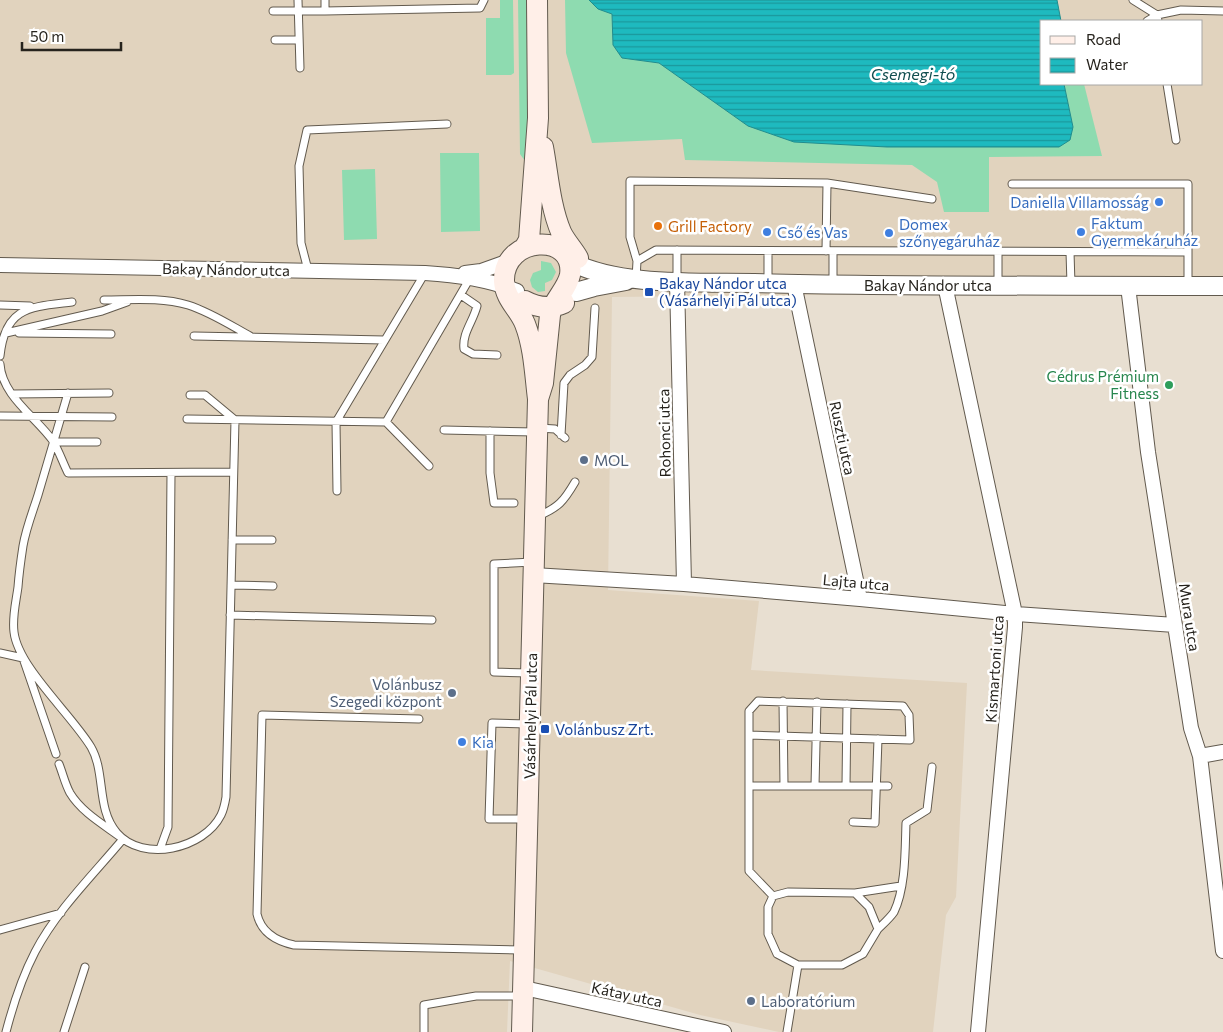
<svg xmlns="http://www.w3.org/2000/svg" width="1223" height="1032" font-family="Commissioner,sans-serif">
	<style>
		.built { fill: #e1d3be; fill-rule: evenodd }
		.grass { fill: #8edbb0 }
		.water { fill: url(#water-rules); stroke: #208d8e }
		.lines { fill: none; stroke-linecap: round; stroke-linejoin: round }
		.service-casing { stroke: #625a4e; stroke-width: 9 }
		.minor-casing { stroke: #625a4e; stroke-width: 16 }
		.tertiary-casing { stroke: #625a4e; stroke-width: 20 }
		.secondary-casing { stroke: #625a4e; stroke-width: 22 }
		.service { stroke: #fff; stroke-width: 7 }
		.minor { stroke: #fff; stroke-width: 14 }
		.tertiary { stroke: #fff; stroke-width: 18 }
		.secondary { stroke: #ffefe8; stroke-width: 20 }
		.shop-dot { fill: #3f7fe0; stroke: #fff; stroke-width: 2 }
		.food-dot { fill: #e8710a; stroke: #fff; stroke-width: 2 }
		.transit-dot { fill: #1a4fb4; stroke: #fff; stroke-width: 2 }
		.leisure-dot { fill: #2e9e5b; stroke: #fff; stroke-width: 2 }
		.service-dot { fill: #5c6f8a; stroke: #fff; stroke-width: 2 }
		.labels { text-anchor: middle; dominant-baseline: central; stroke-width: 5; stroke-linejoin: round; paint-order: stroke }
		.shop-label { font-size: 15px; fill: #366cbe; stroke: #fff; text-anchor: start }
		.food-label { font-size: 15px; fill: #c56008; stroke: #fff; text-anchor: start }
		.street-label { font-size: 15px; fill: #26231d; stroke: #fff }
		.transit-label { font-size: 15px; fill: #164399; stroke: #fff; text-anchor: start }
		.leisure-label { font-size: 15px; fill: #27864d; stroke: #fff; text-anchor: end }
		.service-label { font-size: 15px; fill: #4e5e75; stroke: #fff; text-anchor: start }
		.water-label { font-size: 16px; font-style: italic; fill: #124f50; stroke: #fff }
	</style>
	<defs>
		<pattern id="water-rules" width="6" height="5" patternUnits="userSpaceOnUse" patternTransform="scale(1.25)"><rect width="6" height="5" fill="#1ebabf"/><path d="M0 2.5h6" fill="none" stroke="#1a979b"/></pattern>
	</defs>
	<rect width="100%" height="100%" fill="#e8dfd1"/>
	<path class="built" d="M0,0H1223V291L612,297L608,590L759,601L751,670L967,683L956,897L946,915L933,1032H779L700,1015L510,961L507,1032H0ZM1042,21H1202V84H1042Z"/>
	<path class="grass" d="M500,0H513L514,73L511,75H486V18H500Z
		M518,0H531L533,123L525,161L520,154Z
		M565,0H589L598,9L612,14L613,45L622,58L659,63L748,126L1073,127L1064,84H1084L1102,156L989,157V212H944L937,182L912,165L685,160L682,139L592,143L566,53Z
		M440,153H479L480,231L441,232Z
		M375,169L377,239L344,240L342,170Z
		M541,261L551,263L556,272L552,280L545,283V291L538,292L532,287L530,280L533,273L541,270Z"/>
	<path class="water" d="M589,0H1057L1061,21H1042V84H1064L1073,127L1070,140L1059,147H887L794,142L748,126L659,63L622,58L613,45L612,14L598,9Z"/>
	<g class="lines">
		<g class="service-casing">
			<path id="service" d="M298,0L300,68
				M325,0V11L480,8L484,0
				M1133,0L1157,15L1147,21
				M273,11H325
				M1158,21L1157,15L1181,10L1223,11
				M275,40H299
				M1167,84L1176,140
				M1012,184H1188V286
				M826,251L827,183
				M833,251V283
				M1070,252L1071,284
				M637,261L630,237V181L827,183L932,199
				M308,270L301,243L299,166L307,130L447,124
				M636,279L637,261L656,250L1188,252
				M677,281V250
				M768,283V251
				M998,285V252
				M461,295L477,306C473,322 462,333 464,349L473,354L497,355
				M104,300C131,300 161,297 188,305C210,312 230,325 250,336
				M0,305L30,306
				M6,333L102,311L127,302
				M19,333L111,334
				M194,336L384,340
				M0,356C5,306 31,307 72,302
				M0,364C2,396 36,417 53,441C59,451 63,463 68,473L233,472
				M68,393C58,427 48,461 38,495C33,511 26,528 23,546C21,559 19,573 18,587C16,602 12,617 14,632C18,667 71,714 91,747C106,773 96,809 117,833C143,863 204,849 221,815C224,809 225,803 226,797L235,420L205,395H190
				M12,394L109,393
				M0,416L112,417
				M187,419L386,422L429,466
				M386,422L470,278
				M539,428L555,429L565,438
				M444,430L536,432
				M490,431V473L494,503H514
				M561,435L564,383L570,375L585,365L592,357L595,308
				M53,442H97
				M337,491L336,422L425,273
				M538,516C558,508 564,501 575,482
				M232,540H272
				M231,585L273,586
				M230,615L432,620
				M0,653L23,658L56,754
				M529,673L494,672V564L533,562
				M783,701L784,786
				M419,719L262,715L257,914C261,932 276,941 294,945L523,950
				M749,735L910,740L909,715L903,706L758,701L749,711V871L773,896
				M749,786H888
				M815,786L817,702
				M846,786L847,704
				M527,819H489L492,723L528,724
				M853,822L875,823L878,739
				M160,849L168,827L171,474
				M855,893L901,886
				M878,929C883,924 890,918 894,912C906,887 905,849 906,823L927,810L932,767
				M0,930L61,913
				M6,1032C13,1005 22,977 35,952C57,910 93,875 123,839C106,826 82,813 70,793C65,784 63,774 59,764
				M64,1032L85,967
				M424,1032V1005L476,996H521
				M787,1032L798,965H842L863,954L878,929L869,907L855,893L788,892L773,896L768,907V934L777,954L798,965"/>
		</g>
		<g class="minor-casing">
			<path id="minor" d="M0,265L425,273C457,275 488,279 517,291
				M465,273L481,271L509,261
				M677,281L684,584
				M794,284L860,599
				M945,285L1015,614V627L978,1032
				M1128,286L1148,452L1191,728L1200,756L1223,951
				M533,575L684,584L860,599L1015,614L1175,625
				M1200,756L1223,752
				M524,988L724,1032"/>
		</g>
		<g class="tertiary-casing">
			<path id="tertiary" d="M568,260C615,287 700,282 754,283C910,287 1067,285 1223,286
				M576,292L594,287L626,281"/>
		</g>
		<g class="secondary-casing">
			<path id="secondary" d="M543,147C548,174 550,206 561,232C565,241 573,249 578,258
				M525,247L529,240L538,118L537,0
				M525,301C538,308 551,309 564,303
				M522,1032L538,399C535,375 534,347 525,324C519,309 505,299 504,281C503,235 576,232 570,275C567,290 553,300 550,315L543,383L538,399"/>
		</g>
		<use href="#service" class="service"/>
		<use href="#minor" class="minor"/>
		<use href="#tertiary" class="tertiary"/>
		<use href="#secondary" class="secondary"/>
	</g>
	<g class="shop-dot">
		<circle cx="1159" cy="202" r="5"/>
		<circle cx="767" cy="232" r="5"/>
		<circle cx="1081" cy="232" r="5"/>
		<circle cx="889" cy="233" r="5"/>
		<circle cx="462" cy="742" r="5"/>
	</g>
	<circle class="food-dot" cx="658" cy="226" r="5"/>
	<g class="transit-dot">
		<rect x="644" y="287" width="10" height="10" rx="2.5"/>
		<rect x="540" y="724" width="10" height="10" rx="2.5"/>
	</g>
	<circle class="leisure-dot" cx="1169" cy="385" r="5"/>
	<g class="service-dot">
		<circle cx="584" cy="460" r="5"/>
		<circle cx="452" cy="693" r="5"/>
		<circle cx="751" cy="1001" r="5"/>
	</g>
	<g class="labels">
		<g class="shop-label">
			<text x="1149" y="202" text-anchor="end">Daniella Villamosság</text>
			<text x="1091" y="223">Faktum<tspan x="1091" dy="17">Gyermekáruház</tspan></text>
			<text x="899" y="224">Domex<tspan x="899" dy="17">szőnyegáruház</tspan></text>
			<text x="777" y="232">Cső és Vas</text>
			<text x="472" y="742">Kia</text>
		</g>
		<g class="food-label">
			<text x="668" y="226">Grill Factory</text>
		</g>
		<g class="street-label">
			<text transform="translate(226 269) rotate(1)">Bakay Nándor utca</text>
			<text x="928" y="285">Bakay Nándor utca</text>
			<text transform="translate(664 433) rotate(-91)">Rohonci utca</text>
			<text transform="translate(843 438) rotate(78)">Ruszti utca</text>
			<text transform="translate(856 582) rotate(5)">Lajta utca</text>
			<text transform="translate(1190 617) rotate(81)">Mura utca</text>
			<text transform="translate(994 669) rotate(-86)">Kismartoni utca</text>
			<text transform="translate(530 716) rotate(-89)">Vásárhelyi Pál utca</text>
			<text transform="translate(627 994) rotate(12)">Kátay utca</text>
		</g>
		<g class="transit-label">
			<text x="659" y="283">Bakay Nándor utca<tspan x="659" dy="17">(Vásárhelyi Pál utca)</tspan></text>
			<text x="555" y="729">Volánbusz Zrt.</text>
		</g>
		<g class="leisure-label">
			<text x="1159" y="376">Cédrus Prémium<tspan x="1159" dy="17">Fitness</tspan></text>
		</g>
		<g class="service-label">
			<text x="594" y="460">MOL</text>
			<text x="442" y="684" text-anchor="end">Volánbusz<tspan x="442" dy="17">Szegedi központ</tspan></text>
			<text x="761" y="1001">Laboratórium</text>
		</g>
		<g class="water-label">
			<text x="913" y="73">Csemegi-tó</text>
		</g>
	</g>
	<rect x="1040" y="20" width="162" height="65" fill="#ffffff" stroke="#a8a7a5"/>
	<rect x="1050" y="36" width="25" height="8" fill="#ffefe8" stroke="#a8a7a5"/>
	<text x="1086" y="45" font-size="15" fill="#26231d">Road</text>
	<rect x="1050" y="58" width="25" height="15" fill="url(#water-rules)" stroke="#a8a7a5"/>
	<text x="1086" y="70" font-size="15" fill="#26231d">Water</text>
	<path d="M22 42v8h99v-8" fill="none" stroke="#26231d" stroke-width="2.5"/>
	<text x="30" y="42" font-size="15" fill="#26231d" stroke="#ffffff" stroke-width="4" paint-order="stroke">50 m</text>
</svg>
